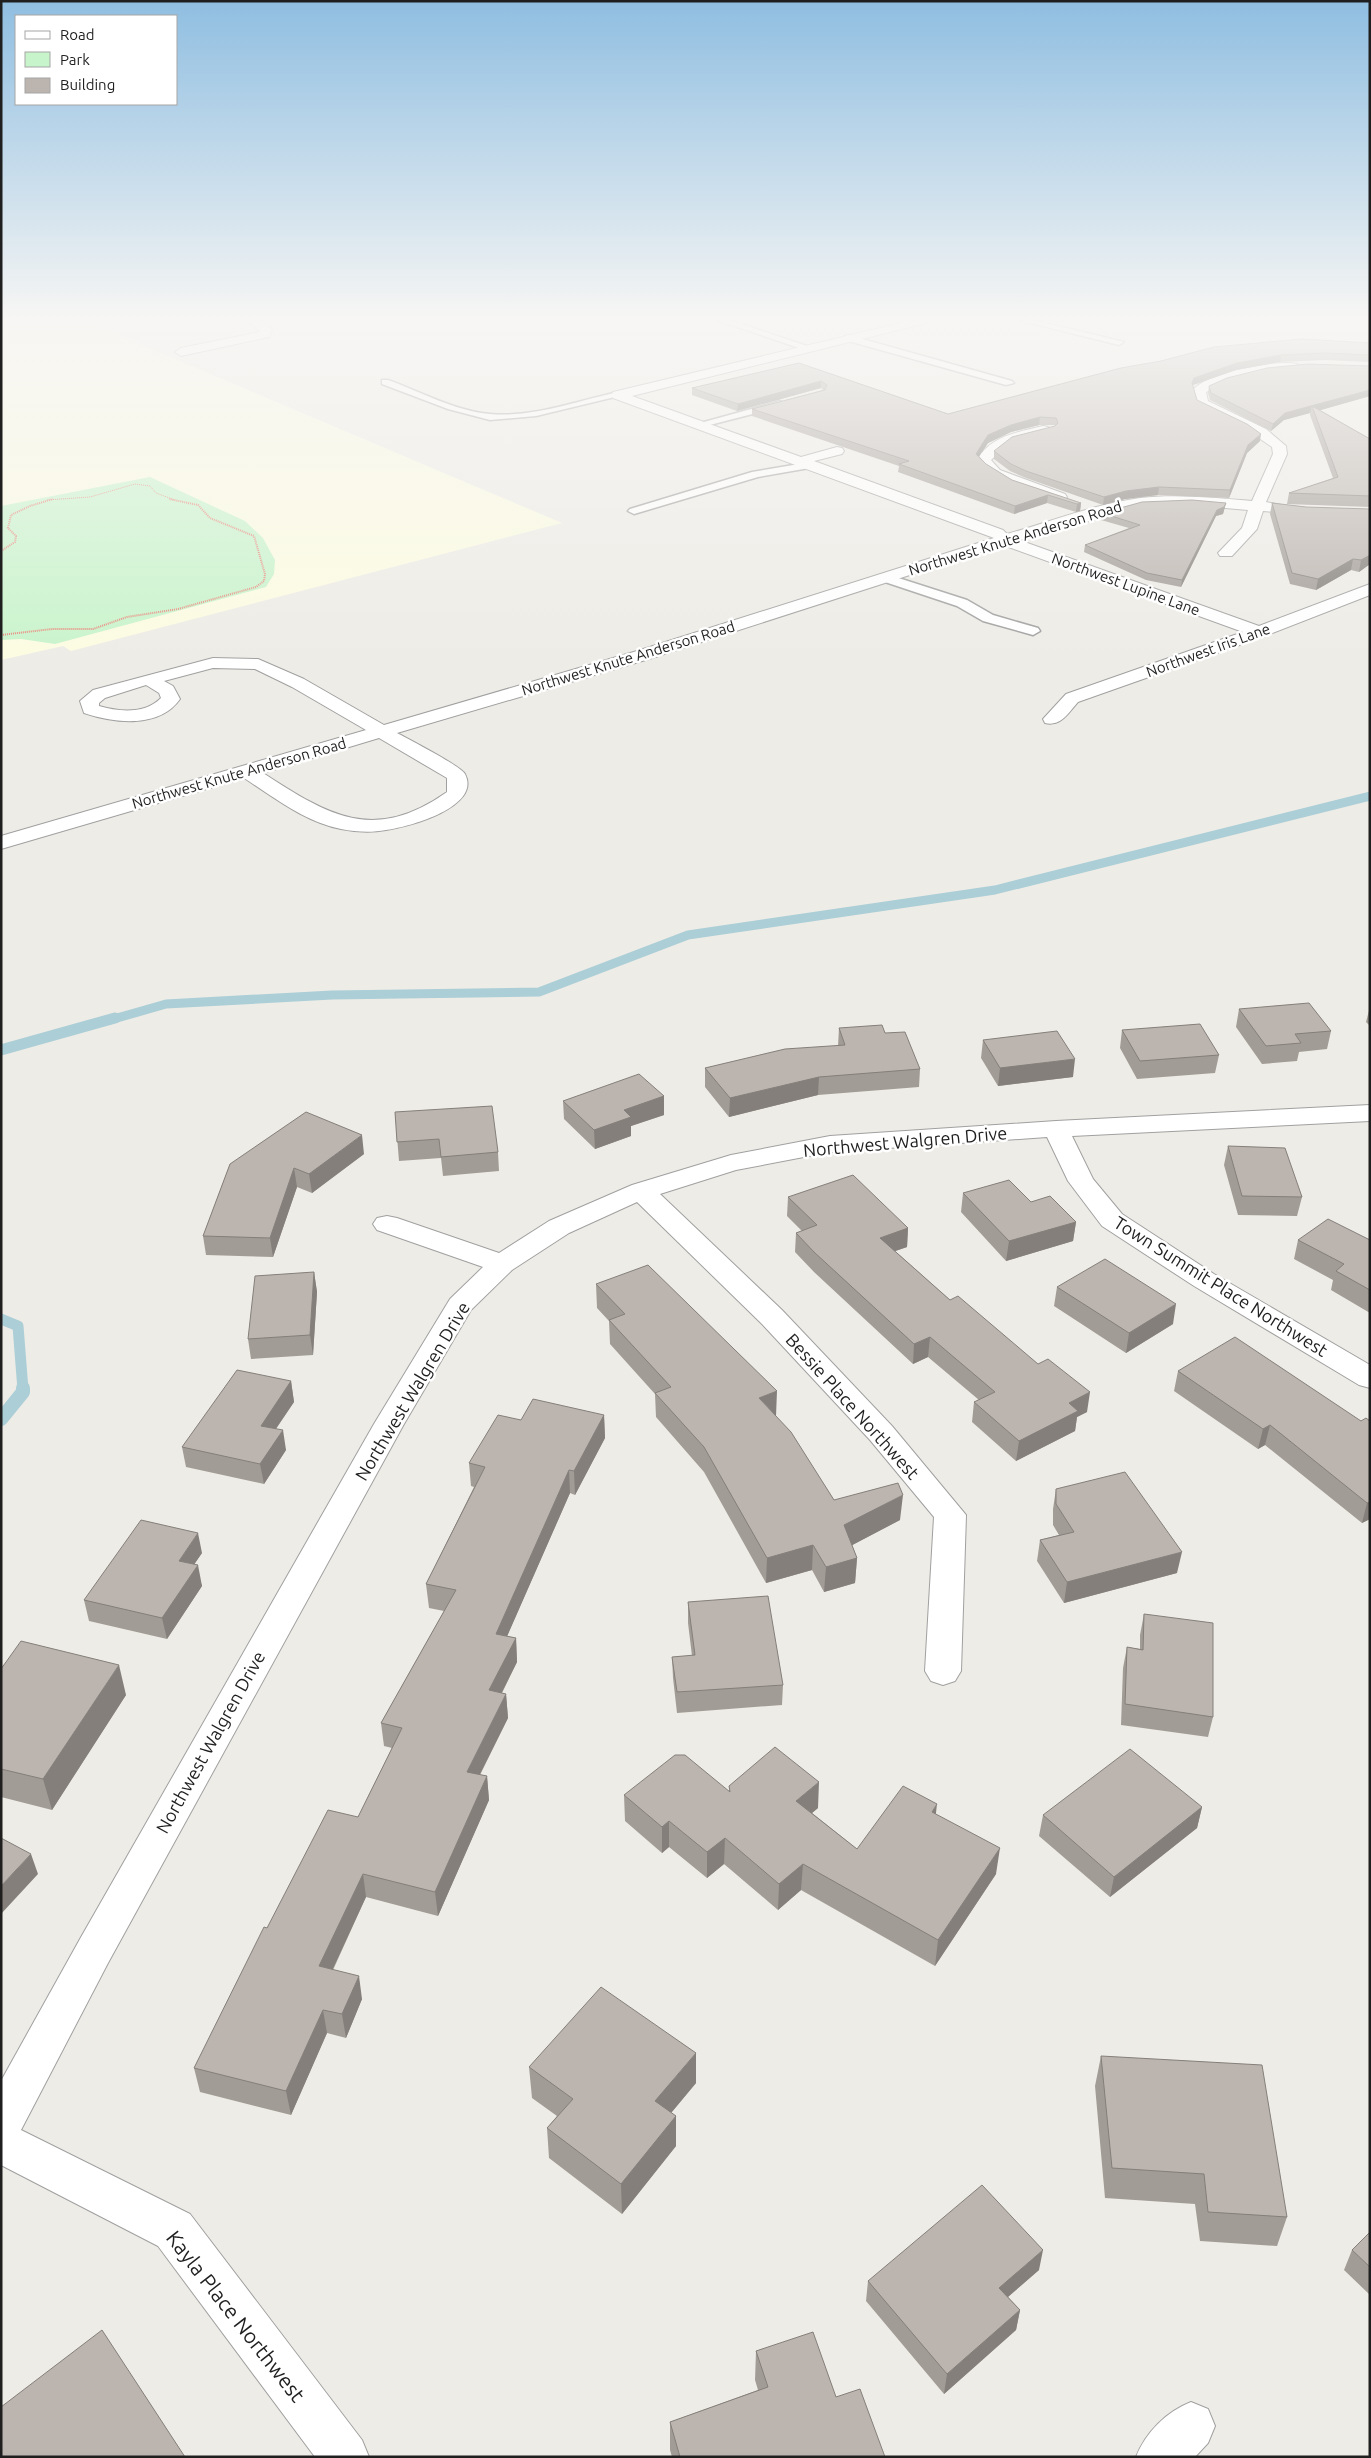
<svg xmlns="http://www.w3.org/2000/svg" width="1371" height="2458" font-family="Ubuntu,sans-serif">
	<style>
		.education { fill: #fcfce2 }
		.park { fill: #c8f4cb }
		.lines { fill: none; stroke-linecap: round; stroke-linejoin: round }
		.stream-far2 { stroke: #abced7; stroke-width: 9 }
		.stream-far1 { stroke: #abced7; stroke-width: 11 }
		.stream { stroke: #abced7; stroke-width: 14 }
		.service-casing { stroke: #a0a0a0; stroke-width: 3 }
		.minor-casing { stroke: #a0a0a0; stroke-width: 2 }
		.path-far1 { stroke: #eb857a; stroke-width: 1; stroke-dasharray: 1 1; stroke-linecap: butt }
		.path { stroke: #eb857a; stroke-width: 2; stroke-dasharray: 1 1; stroke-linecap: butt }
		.service { fill: #fff; fill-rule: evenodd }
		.minor { fill: #fff; fill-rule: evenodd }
		.wall { fill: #a29c96 }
		.shaded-wall { fill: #847f7a }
		.building { fill: #bcb5af; stroke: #847f7a }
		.labels { text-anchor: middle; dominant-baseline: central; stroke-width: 5; stroke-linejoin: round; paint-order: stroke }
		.far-street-label { font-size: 15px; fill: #1f1f1f; stroke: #fff }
		.street-label { font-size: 18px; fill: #1f1f1f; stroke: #fff }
		.near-street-label { font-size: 21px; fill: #1f1f1f; stroke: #fff }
	</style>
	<rect width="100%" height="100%" fill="#eeece6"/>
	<path class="education" d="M1,320H83L562,523L71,651L63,646L1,660Z"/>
	<path class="park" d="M150,477L245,521L263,538L275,560L274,574L266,587L55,644L21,639L1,640V506Z"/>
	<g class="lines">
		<path class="stream-far2" d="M110,1020L166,1004L332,995L539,992L688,935L995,890L1370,796"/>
		<path class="stream-far1" d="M1,1050L115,1018
			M1,1319L18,1326L23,1390"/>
		<path class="stream" d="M1,1419L23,1392V1388"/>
		<g class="service-casing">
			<path id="service" d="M717,320H729L813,348L805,350Z
				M1019,320H1033L1124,342L1119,345Z
				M848,335L1012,381L1014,383L1006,385L845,340V336Z
				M382,380H388C421,392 455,411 490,414C532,418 577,401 618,392L623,395L536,416L490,420L448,409L382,384Z
				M780,401L785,404L784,406L698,428L693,425Z
				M811,462L816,465L815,467L758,477L634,514L628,511L630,509L752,472Z
				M886,574L967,600L993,615L1038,628L1040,631L1033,635L983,621L957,606L882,581L880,578L882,575Z"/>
		</g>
		<g class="minor-casing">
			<path id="minor" d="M248,320C259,320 265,321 272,330L269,337L181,356L175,352L181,348L260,332Z
				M914,320H932L930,322L632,396L801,457L837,447L842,448L844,451L842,454L814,461L1003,530L1007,534C1050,522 1095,504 1140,498C1177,494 1215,498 1252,501L1273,454L1272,447L1247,430L1197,406L1193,390C1206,373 1276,359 1297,364L1299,367L1297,370L1244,377L1206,392L1208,401L1266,429L1286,446L1287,454L1266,502L1281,505L1283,508L1276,512L1263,511L1257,529L1232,556H1220L1218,553L1242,528L1248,510L1191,505L1141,507L1019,540L1259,626L1370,584V595L1265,636L1078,702C1069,712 1061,727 1045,723L1043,719L1066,694L1243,632L1003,545L649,659L397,733C408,739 461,766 465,774C482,807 408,827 386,830C371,833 356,832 341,829C305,822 275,798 244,778L1,849V836L366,730L292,687L255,669L213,668L164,681L173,686L180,699C159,729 114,723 84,713L80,701L93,690L213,658L258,659L304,679L384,725L637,651L994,538L613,398L612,395L613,392ZM146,685L159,693L161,698C145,714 120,712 99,706V703L105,698ZM379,738L447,778V792C373,844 328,815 263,773Z
				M1043,426L1048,427L1050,430L1048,433L1006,446L991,460L1000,470L1065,494L1067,497L1065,500H1055L990,476L983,471L977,460C990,436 1018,432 1043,426Z
				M1370,1105V1121L1072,1136L1093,1179L1122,1214L1214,1274L1370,1365V1388L1359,1385L1194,1286L1102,1226L1068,1181L1047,1137L830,1152L736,1170L660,1194L782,1310L892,1426L966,1515L961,1671L955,1681L943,1685L931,1681L925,1671L934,1517L870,1440L762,1324L637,1202L569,1233L512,1270L471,1310L404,1424L108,1963L21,2130L190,2214L362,2440L369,2457H315L158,2246L1,2165V2081L80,1939L374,1424L450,1299L483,1267L377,1230L373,1224L377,1218L387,1216L397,1218L499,1253L549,1221L632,1185L731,1155L830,1136L1056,1121Z
				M1191,2402L1208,2409L1215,2426L1208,2443L1195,2457H1136C1146,2432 1166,2412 1191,2402Z"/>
		</g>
		<path class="path-far1" d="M47,500L90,497L135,484L150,486L156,493L175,500"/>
		<path class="path" d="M1,551L15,542L16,536L8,528L11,515L30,506L53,499
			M1,635L52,629H93L127,617L178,609L256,587L264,581L265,574L254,536L210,518L198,505L169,499"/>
		<use href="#service" class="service"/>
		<use href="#minor" class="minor"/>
	</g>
	<path class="wall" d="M1045,320H1063L1054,322Z
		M1370,343V362L1325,360L1280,362L1236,370L1193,385L1197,400L1260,441L1247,453L1229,498L1158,495L1125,499L1103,505L1026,478L1010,471L994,459V451L1055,426L1056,425H1039L1011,432L988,443L979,456L986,464L1012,480L1081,503L1080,511L1076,512L1047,503L1014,514L898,472L899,466L752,416V409L823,390L821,388L737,411L692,395V388L799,363L948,414L1121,368Z
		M1209,386L1370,396L1320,410L1370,439V507L1287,504L1289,493L1333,478L1310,415V413L1284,420L1271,431L1210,400L1208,393Z
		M1226,503L1223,514L1216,516L1181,587L1146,580L1084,552L1085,545L1129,528L1101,520L1102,513Z
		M1272,503L1306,507L1370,564L1359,572L1351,570L1316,590L1290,584L1270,514Z
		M1370,1007V1026L1366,1022Z
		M1239,1009L1331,1031L1327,1049L1299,1052L1297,1061L1262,1064L1236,1027Z
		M839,1028L885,1033L920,1069L919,1087L818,1095L729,1117L705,1087V1068L838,1046Z
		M1122,1030L1219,1055L1215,1073L1137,1079L1120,1048Z
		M983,1040L1073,1077L998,1086L981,1058Z
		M664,1096V1115L631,1126V1136L595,1149L564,1119L563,1101Z
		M395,1112L498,1152L499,1171L443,1176L441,1158L399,1161Z
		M1228,1146L1302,1197L1297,1216L1238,1215L1224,1165Z
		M364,1154L312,1193L297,1187L273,1257L206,1255L203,1236L230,1164Z
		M963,1193L1031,1202L1076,1222L1073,1241L1006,1261L961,1212Z
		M788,1197L908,1228L907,1247L895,1251L950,1300L1087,1412L1077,1417L1075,1431L1016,1461L972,1422L974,1402L979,1400L928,1357L913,1364L814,1272L795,1252L796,1233L802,1231L787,1216Z
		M1298,1240H1370V1313L1331,1290L1333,1280L1294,1259Z
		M314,1272L317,1292L313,1355L251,1359L248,1339Z
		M596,1284L776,1416L834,1500L900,1520L852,1545L857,1558L855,1583L824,1592L812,1570L766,1583L704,1472L656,1417L655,1394L610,1344L609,1321L597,1308Z
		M1057,1287L1173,1324L1126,1353L1054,1306Z
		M1178,1371L1361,1421H1370V1519L1362,1523L1265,1445L1258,1449L1174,1391Z
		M291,1381L294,1402L276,1429L286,1450L264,1484L186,1467L182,1447Z
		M604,1415L605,1438L575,1495L570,1493L507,1636L516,1638L517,1662L502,1693L506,1694L508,1718L480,1775L487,1776L489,1800L438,1916L366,1897L333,1970L362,1999L346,2038L327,2033L291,2115L200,2092L194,2068L267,1928L358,1817L392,1748L384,1746L381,1723L444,1611L429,1608L426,1584L474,1487L471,1486L469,1463L521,1420Z
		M1056,1489L1177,1573L1064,1603L1037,1561L1040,1540L1059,1535L1053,1525V1509Z
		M202,1553L194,1564L202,1586L167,1639L89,1621L84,1600Z
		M688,1602L783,1685L782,1705L677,1713L673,1678L672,1657L692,1656L688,1623Z
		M1144,1614L1213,1717L1208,1737L1121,1725L1123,1668L1127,1647L1140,1649V1635Z
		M1,1669L126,1695L52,1810L1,1797Z
		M729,1786L818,1808L812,1813L857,1849L936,1814L996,1874L935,1966L801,1890L778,1910L724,1864L707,1878L669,1847L662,1853L625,1821L624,1795L729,1791Z
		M1202,1807L1197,1828L1110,1897L1039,1836L1043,1815Z
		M1101,2056L1287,2217L1277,2246L1200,2241L1195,2204L1105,2198L1095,2086Z
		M529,2067L696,2083L671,2113L676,2116V2146L622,2214L549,2158L547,2128L557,2116L532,2098Z
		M1370,2232V2295L1344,2270L1352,2250Z
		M1039,2270L1008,2297L1020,2310L1016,2330L944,2394L866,2301L868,2281Z
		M756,2351L836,2397L885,2457H672L670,2450V2422L758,2390L755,2380Z"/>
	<path class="shaded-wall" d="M1054,320H1063L1054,322Z
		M1281,355L1280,362L1236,370L1193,385L1191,390L1192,383L1194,378L1237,363Z
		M821,381V388L737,411L738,404Z
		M1370,390V396L1314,412L1312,406L1310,413L1284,420L1271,431L1273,424L1285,413Z
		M1040,417L1039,425L1011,432L988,443L976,461V454L988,435L1011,425Z
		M1261,434L1260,441L1247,453L1229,498L1230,490L1248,445Z
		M1159,487L1158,495L1125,499L1103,505L1104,497L1126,491Z
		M1048,495L1047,503L1014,514L1015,506Z
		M1081,503L1080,511L1076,512L1077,504Z
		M1226,503L1223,514L1216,516L1181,587L1182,580L1217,510Z
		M1370,555V564L1359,572L1361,560Z
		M1353,559L1351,570L1316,590L1318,579Z
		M1075,1059L1073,1077L998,1086L1000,1068Z
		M819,1077L818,1095L729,1117L730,1098Z
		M664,1096V1115L631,1126V1136L595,1149L594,1130L624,1110Z
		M362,1135L364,1154L312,1193L309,1174Z
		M294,1168L297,1187L273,1257L270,1238Z
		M1076,1222L1073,1241L1006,1261L1009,1241Z
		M908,1228L907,1247L878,1257L880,1238Z
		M314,1272L317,1292L313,1355L310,1335Z
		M1176,1304L1173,1324L1126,1353L1129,1333Z
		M930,1337L928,1357L913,1364L914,1344Z
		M291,1381L294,1402L264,1446L261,1426Z
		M777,1391L776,1416L759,1398Z
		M1090,1392L1087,1412L1077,1417L1075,1431L1016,1461L1019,1441L1069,1403Z
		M604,1415L605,1438L575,1495L574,1471Z
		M1270,1425L1265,1445L1258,1449L1263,1429Z
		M283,1430L286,1450L264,1484L260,1464Z
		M569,1470L570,1493L498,1657L496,1634Z
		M903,1495L900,1520L843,1550L844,1525Z
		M1370,1502V1519L1362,1523L1367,1503Z
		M198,1533L202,1553L183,1581L179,1561Z
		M813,1545L812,1570L766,1583L767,1558Z
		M1182,1552L1177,1573L1064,1603L1067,1582Z
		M857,1558L855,1583L824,1592L826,1567Z
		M198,1565L202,1586L167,1639L162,1618Z
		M516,1638L517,1662L491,1714L489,1690Z
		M119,1665L126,1695L52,1810L43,1779Z
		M506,1694L508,1718L469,1796L467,1772Z
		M487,1776L489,1800L438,1916L435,1892Z
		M819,1782L818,1808L795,1827L796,1801Z
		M937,1804L934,1830L932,1812Z
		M1202,1807L1197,1828L1110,1897L1114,1877Z
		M669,1821V1847L662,1853V1827Z
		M725,1838L724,1864L707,1878V1852Z
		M1000,1848L996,1874L935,1966L938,1940Z
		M31,1854L38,1874L1,1914V1886Z
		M803,1864L801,1890L778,1910L779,1884Z
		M363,1874L366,1897L323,1990L319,1966Z
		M359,1976L362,1999L346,2038L342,2014Z
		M323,2010L327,2033L291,2115L286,2091Z
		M696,2053V2083L656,2131L655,2101Z
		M676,2116V2146L622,2214L621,2184Z
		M1043,2250L1039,2270L995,2308L999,2288Z
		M1020,2310L1016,2330L944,2394L947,2374Z"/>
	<path class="building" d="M1302,339L1370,343V355L1326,353L1281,355L1237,363L1194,378L1192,383L1197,400L1247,424L1261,434L1248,445L1230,490L1159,487L1126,491L1104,497L1026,471L1011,464L994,451L1012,437L1055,426L1058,423L1056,418L1040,417L1011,425L988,435L976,454L986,464L1012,480L1081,503L1077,504L1048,495L1015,506L899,464L909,461L752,409L825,390L827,385L821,381L738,404L692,388L799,363L948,414L1121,368L1161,361L1214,347Z
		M1308,364L1370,366V390L1285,413L1273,424L1211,393L1209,386L1227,378L1267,368Z
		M1312,406L1370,439V496L1289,493L1338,477Z
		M1192,500L1226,503L1224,507L1217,510L1182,580L1147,573L1085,545L1140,525L1102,513L1142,502Z
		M1272,503L1306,507L1370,509V555L1361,560L1353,559L1318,579L1292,573Z
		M1309,1003L1331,1031L1295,1034L1301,1043L1266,1046L1239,1009Z
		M1200,1024L1219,1055L1140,1061L1122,1030Z
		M882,1025L885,1033L905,1032L920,1069L819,1077L730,1098L705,1068L785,1049L845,1045L839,1028Z
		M1057,1031L1075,1059L1000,1068L983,1040Z
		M639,1074L664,1096L624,1110L631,1117L594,1130L563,1101Z
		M492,1106L498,1152L441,1157L439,1139L397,1142L395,1112Z
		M306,1112L362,1135L309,1174L294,1168L270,1238L203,1236L230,1164Z
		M1228,1146L1285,1148L1302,1197L1242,1196Z
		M853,1175L908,1228L880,1238L950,1300L958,1296L1038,1364L1048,1359L1090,1392L1069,1403L1078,1411L1019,1441L974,1402L995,1392L930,1337L914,1344L814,1252L796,1233L817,1225L788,1197Z
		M1009,1180L1031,1202L1050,1196L1076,1222L1009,1241L963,1193Z
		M1328,1219L1370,1240V1290L1336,1271L1344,1264L1298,1240Z
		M1105,1259L1176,1304L1129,1333L1057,1287Z
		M648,1265L777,1391L759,1398L791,1432L834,1500L898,1483L903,1495L844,1525L857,1558L826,1567L813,1545L767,1558L704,1447L655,1393L671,1387L609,1320L625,1314L596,1284Z
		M314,1272L310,1335L248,1339L255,1276Z
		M1235,1337L1361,1421L1366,1418L1370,1421V1502L1367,1503L1270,1425L1263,1429L1178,1371Z
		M237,1370L291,1381L261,1426L283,1430L260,1464L182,1447Z
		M533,1399L604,1415L574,1471L569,1470L496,1634L516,1638L489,1690L506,1694L467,1772L487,1776L435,1892L363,1874L319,1966L359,1976L342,2014L323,2010L286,2091L194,2068L264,1927L267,1928L328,1810L358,1817L402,1728L381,1723L456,1590L426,1584L485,1467L469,1463L498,1415L521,1420Z
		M1125,1472L1182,1552L1067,1582L1040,1540L1074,1532L1056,1504V1489Z
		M141,1520L198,1533L179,1561L198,1565L162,1618L84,1600Z
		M768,1596L783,1685L677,1692L672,1657L695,1655L688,1602Z
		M1144,1614L1213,1623V1717L1125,1704L1127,1647L1143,1650Z
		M21,1641L119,1665L43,1779L1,1769V1669Z
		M775,1747L819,1782L796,1801L857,1849L903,1786L937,1804L932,1812L1000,1848L938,1940L803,1864L779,1884L725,1838L707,1852L669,1821L662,1827L624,1795L675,1755H685L730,1792L729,1786Z
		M1130,1749L1202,1807L1114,1877L1043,1815Z
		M1,1838L31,1854L1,1886Z
		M601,1987L696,2053L655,2101L676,2116L621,2184L547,2128L573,2099L529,2067Z
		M1101,2056L1262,2065L1287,2217L1208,2212L1204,2174L1112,2168Z
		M982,2185L1043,2250L999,2288L1020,2310L947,2374L868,2281Z
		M1370,2232V2267L1352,2250Z
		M102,2330L185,2457H1V2407Z
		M813,2332L836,2397L860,2389L885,2457H680L670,2422L768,2387L756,2351Z"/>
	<linearGradient id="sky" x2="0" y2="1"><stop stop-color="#8fbee1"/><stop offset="0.48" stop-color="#f7f6f4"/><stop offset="1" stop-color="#f7f6f4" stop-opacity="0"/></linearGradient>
	<rect width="1371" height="664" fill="url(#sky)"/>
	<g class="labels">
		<g class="far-street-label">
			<text transform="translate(1015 538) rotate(-17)">Northwest Knute Anderson Road</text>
			<text transform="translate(1126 584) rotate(20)">Northwest Lupine Lane</text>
			<text transform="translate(1208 650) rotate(-20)">Northwest Iris Lane</text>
			<text transform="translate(628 658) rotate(-17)">Northwest Knute Anderson Road</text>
			<text transform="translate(239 773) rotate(-16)">Northwest Knute Anderson Road</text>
		</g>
		<g class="street-label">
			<text transform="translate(905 1141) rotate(-5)">Northwest Walgren Drive</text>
			<text transform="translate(1221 1286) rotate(32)">Town Summit Place Northwest</text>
			<text transform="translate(412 1391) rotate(-59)">Northwest Walgren Drive</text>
			<text transform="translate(853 1406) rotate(48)">Bessie Place Northwest</text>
			<text transform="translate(210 1742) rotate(-61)">Northwest Walgren Drive</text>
		</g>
		<g class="near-street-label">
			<text transform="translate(236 2316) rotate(52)">Kayla Place Northwest</text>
		</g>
	</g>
	<rect width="1371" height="2458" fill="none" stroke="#1f1f1f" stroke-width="5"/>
	<rect x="15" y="15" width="162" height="90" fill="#ffffff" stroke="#a5a5a5"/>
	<rect x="25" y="31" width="25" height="8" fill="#ffffff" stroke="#a5a5a5"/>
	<text x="60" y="40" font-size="15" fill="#1f1f1f">Road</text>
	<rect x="25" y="52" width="25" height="15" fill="#c8f4cb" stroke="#a5a5a5"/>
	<text x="60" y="65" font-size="15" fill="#1f1f1f">Park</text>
	<rect x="25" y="78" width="25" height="15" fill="#bcb5af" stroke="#a5a5a5"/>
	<text x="60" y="90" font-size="15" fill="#1f1f1f">Building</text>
</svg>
